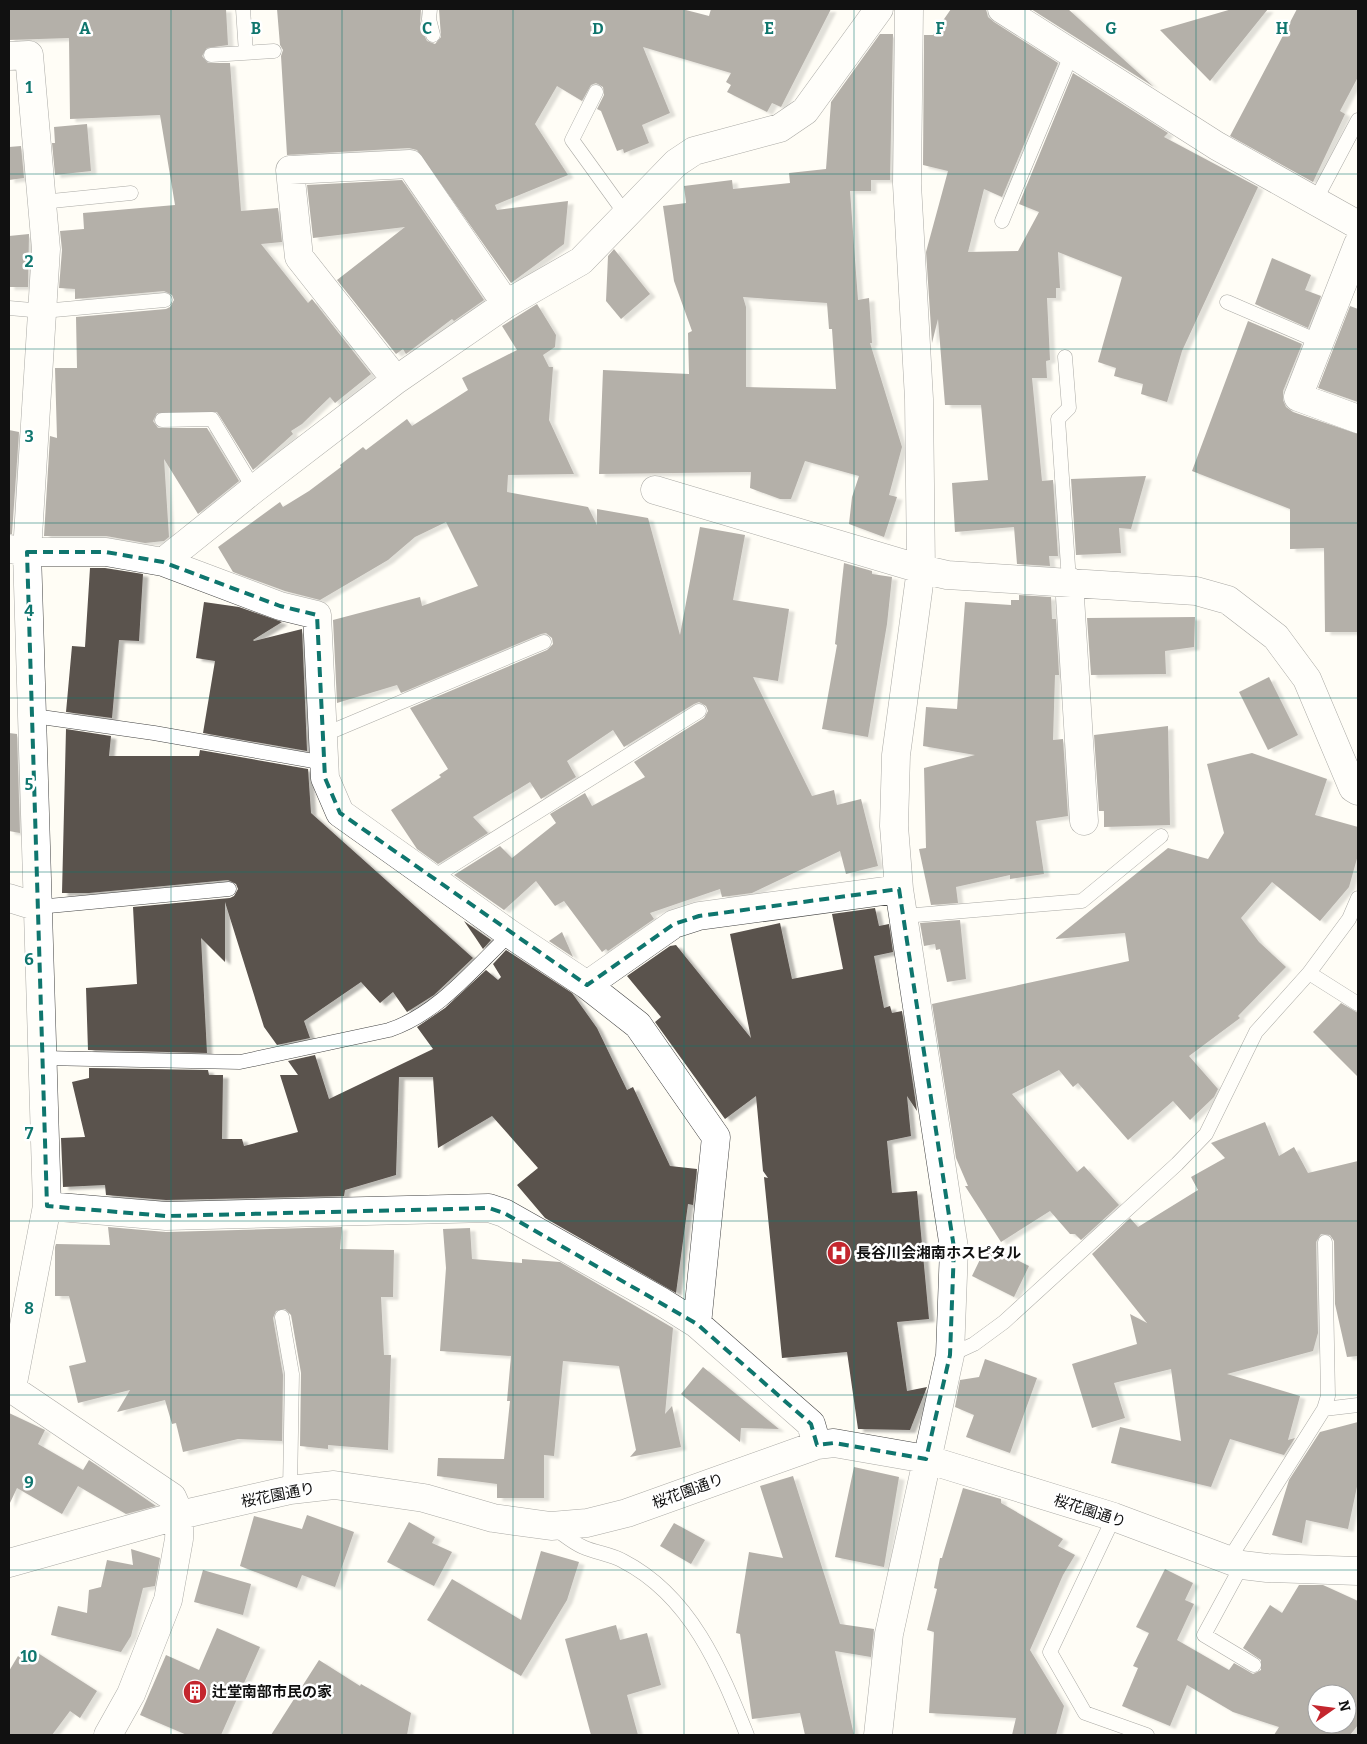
<svg xmlns="http://www.w3.org/2000/svg" width="1367" height="1744" font-family="Bitter,'Noto Sans JP',serif">
	<style>
		.building { fill: #5a524d; fill-rule: evenodd; filter: url(#shadow) }
		.lines { fill: none; stroke-linecap: round; stroke-linejoin: round }
		.service-casing { stroke: #444; stroke-width: 15 }
		.minor-casing { stroke: #444; stroke-width: 29 }
		.service { stroke: #fff; stroke-width: 14 }
		.minor { stroke: #fff; stroke-width: 28 }
		.marked { fill: none; stroke: #0f766e; stroke-width: 4; stroke-dasharray: 10 6; stroke-linejoin: round }
		.grid { fill: none; stroke: #0f766e; stroke-width: 1; stroke-opacity: 0.55 }
		.labels { text-anchor: middle; dominant-baseline: central; stroke-width: 5; stroke-linejoin: round; paint-order: stroke }
		.poi-label { font-size: 15px; font-weight: bold; fill: #111; stroke: #fff; text-anchor: start }
		.street-label { font-size: 15px; fill: #111; stroke: #fff }
		.grid-label { font-size: 16px; text-anchor: middle; font-weight: bold; fill: #0f766e; stroke: #fff; stroke-width: 5; stroke-linejoin: round; paint-order: stroke }
	</style>
	<defs>
		<filter id="shadow"><feDropShadow dx="5.5" dy="3" stdDeviation="1" flood-color="#0004"/></filter>
	</defs>
	<rect width="100%" height="100%" fill="#fffdf5"/>
	<path class="building" d="M9,9H226L228,45L207,48L202,56L208,63H230L241,211L278,208L282,242L261,244L308,303L312,299L371,374L335,403L330,397L302,424L291,431L293,434L253,470L217,412L157,413L153,421L158,428H207L239,481L198,514L164,459L169,537L164,541L145,543L106,536H44L50,436L57,438L55,368H77L76,317L166,309L170,307L174,300L172,295L164,291L75,299V289L59,288L62,250L60,231L84,229L83,213L175,205L160,115L70,119L69,38L9,40Z
		M277,9H421L420,21L425,37L427,41L435,44L441,37L439,9H682L709,16L711,9H831L781,107L772,103L767,112L727,92L731,85L726,82L731,73L643,47L670,113L642,125L649,143L624,153L623,149L617,151L601,111L597,109L604,95L603,87L596,83L591,85L582,101L557,86L535,124L568,175L495,205L497,210L568,201L564,244L511,283L417,150L409,148L287,155L281,56L283,50L280,45Z
		M951,9H986L988,17L994,22L1058,63L1002,197L984,189L968,252L1018,251L1039,212L1019,204L1073,73L1168,133L1164,137L1258,187L1182,351L1167,402L1141,394L1143,384L1114,376L1116,368L1098,362L1122,277L1058,252L1060,288H1056V298H1047L1050,360L1046,361L1047,378H1032L1042,481L1053,480L1058,556H1049L1050,566L1017,564L1014,527L955,532L952,483L988,480L981,405H945L938,319L932,343L926,252L948,171L923,165L924,35H933Z
		M1031,9H1068L1154,87Z
		M1232,9H1268L1210,81L1160,30Z
		M1297,9H1358V77L1340,111L1345,114L1313,182L1230,136Z
		M880,34H893L890,180H871V191H850L858,300L869,298L872,343H870L902,447L889,495L897,497L884,537L849,524L852,497L859,476L805,461L791,499H780L750,488L751,472L599,474L603,370L689,374L688,333L692,331L674,281L663,206L686,203L684,186L732,180L733,189L790,183L789,173L826,169L831,102ZM743,297L827,303L829,329H832L836,389L746,387V307Z
		M87,124L91,171L55,175L52,143H55L54,127Z
		M21,146L24,178L9,180V147Z
		M402,180L484,300L454,321L452,319L406,354L403,349L396,354L337,280L405,227L313,238L307,185Z
		M29,234L28,287H9V236Z
		M614,249L650,294L621,319L606,301L608,256Z
		M1272,258L1311,275L1305,290L1321,296L1308,328L1255,304Z
		M537,304L556,335L555,347L543,355L549,367H553L549,420L574,474L508,475L507,492L588,507L597,525V509L648,518L680,635L700,527L745,535L733,600L789,609L778,681L753,677L812,796L834,790L837,805L861,799L878,866L846,874L840,851L752,893L722,897L720,889L650,913L654,919L608,951L606,949L602,952L564,901L555,906L536,881L504,910L454,875L500,846L512,858L556,823L550,814L585,793L592,806L645,777L634,762L704,718L708,711L706,706L699,702L694,704L624,747L613,730L567,761L576,777L541,799L530,782L473,817L488,833L438,864L417,849L391,810L441,777L439,775L448,769L410,708L547,650L553,644L552,638L546,633L541,634L401,693L397,685L337,703L333,620L420,597L422,606L478,586L446,522L415,537L388,560L320,600L285,591L233,572L218,547L280,502L283,507L309,491L341,467L340,465L363,447L366,450L407,419L412,426L468,390L462,378L517,350L502,326Z
		M1350,306L1358,309V402L1318,388Z
		M1248,321L1302,344L1283,391V400L1286,407L1293,412L1358,434V632H1325L1324,548L1290,549V509L1192,471Z
		M9,430L19,432L12,534H9Z
		M1146,476L1131,529L1119,528L1121,553L1076,555L1071,479Z
		M844,563L872,571V574L892,577L887,624L868,737L822,729L837,645L835,644Z
		M90,568H105L143,574L139,641L119,640L112,718L66,712L72,646L85,647Z
		M1019,595L1051,597L1052,619H1056L1059,675H1055L1053,740L1063,739L1068,816L1036,821L1044,874L1010,879V875L956,887L958,903L931,905L919,849L926,848L924,768L975,755L923,746L926,707L957,709L965,602L1011,605V600H1019Z
		M204,602L239,607L282,622L253,640L254,641L302,629L307,751L203,733L215,661L196,658Z
		M1195,617L1194,647L1165,651L1166,674L1091,675L1087,618Z
		M1269,677L1298,735L1268,750L1239,692Z
		M1168,726L1170,825L1104,827V811H1099L1094,735Z
		M66,729L111,736L109,756H199L200,750L308,769L311,813L473,958L434,995L407,1012L393,992L380,1003L361,982L304,1021L310,1038L277,1045L264,1027L225,902V962L201,938L207,1053L88,1050L86,988L137,984L133,907L230,898L234,896L238,889L236,884L228,880L89,893H62Z
		M9,733L17,734L20,833L9,831Z
		M1252,753L1327,779L1315,815L1358,827V855L1349,887L1320,921L1272,882L1241,918L1259,942L1286,967L1238,1016L1240,1018L1189,1056L1218,1089L1214,1097L1190,1120L1173,1101L1128,1140L1078,1083L1073,1087L1059,1070L1012,1094L1077,1172L1084,1166L1119,1205L1081,1240L1075,1234H1070L1050,1211L1001,1242L965,1186H968L956,1158L932,1004L1129,961L1125,933L1055,939L1168,848L1208,859L1224,833L1207,764Z
		M875,908L879,926L889,924L893,952L874,956L884,1008L890,1006L892,1013L902,1011L917,1111L907,1096L911,1136L887,1141L892,1193L917,1191L929,1319L897,1322L907,1391L927,1387L910,1430L858,1429L847,1352L782,1358L764,1177L768,1178L763,1171L756,1096L725,1119L655,1022L661,1017L627,976L670,946L676,945L751,1038L730,934L780,923L792,979L843,969L832,914Z
		M960,920L966,979L947,982L940,949L936,950L935,944L924,946L920,923Z
		M464,921L491,940L483,949L475,937Z
		M562,932L573,957L549,941Z
		M506,950L572,993L597,1028L627,1090L633,1087L670,1166L697,1169L693,1205L688,1204L676,1293L545,1218L517,1185L538,1168L492,1116L438,1148L433,1077H399L396,1175L345,1190L344,1196L166,1200L106,1195L105,1185L63,1187L61,1138L85,1137L72,1082L89,1078V1068L208,1070L209,1075H223L222,1139H242L244,1146L298,1132L280,1075H298L288,1061L315,1055L329,1099L433,1049L417,1027L445,1008L486,970L498,980L501,977L493,964Z
		M1341,1003L1358,1013V1077L1313,1032Z
		M1265,1122L1279,1156L1294,1147L1308,1173L1358,1161V1356L1347,1357L1335,1304L1334,1241L1330,1235L1321,1234L1316,1242L1318,1333L1313,1351L1227,1374L1300,1396L1288,1440L1295,1438L1284,1455L1230,1439L1211,1487L1111,1463L1120,1427L1181,1441L1171,1369L1114,1383L1125,1418L1092,1428L1072,1364L1137,1344L1130,1314L1147,1323L1092,1254L1130,1218L1138,1227L1198,1190L1191,1177L1225,1158L1211,1143Z
		M108,1227L166,1232L342,1227L340,1249L394,1250L393,1297H381L384,1355H391L388,1450L328,1445V1449L300,1446L301,1373L291,1315L285,1309L276,1311L273,1318L283,1375L282,1441L238,1439L183,1452L176,1423L172,1424L165,1400L117,1412L130,1390L78,1403L69,1366L86,1362L69,1296H55V1247L56,1244L110,1245Z
		M470,1228L472,1259L522,1263V1259L560,1262L673,1328L665,1414L672,1406L681,1447L630,1457L636,1450L619,1366L563,1361L554,1456L544,1455V1498H497V1484L437,1476L438,1458L504,1459L510,1401H507L511,1356L440,1351L446,1268L443,1229Z
		M987,1245L1029,1266L1014,1297L972,1276Z
		M985,1359L1037,1378L1010,1453L966,1437L974,1415L955,1407L960,1380L979,1377Z
		M703,1367L779,1429L741,1428L740,1442L681,1394Z
		M9,1413L45,1430L38,1444L83,1470L89,1460L156,1506L126,1514L78,1486L62,1514L17,1488L9,1505Z
		M1358,1422V1482L1348,1529L1306,1520L1302,1543L1272,1535L1289,1480L1320,1432Z
		M854,1467L899,1477L884,1567L835,1557Z
		M793,1476L840,1624L874,1629L871,1657L835,1651L854,1735H805L800,1713L752,1719L740,1634L736,1633L749,1552L783,1558L760,1486Z
		M963,1488L1001,1499V1503L1063,1539L1058,1546L1075,1555L1063,1575L1030,1650L1064,1706L1056,1735H1012L1016,1718L929,1713L934,1632L927,1630L937,1589L934,1588L940,1558H942Z
		M307,1515L354,1532L335,1587L302,1575L297,1588L240,1566L254,1516L302,1529Z
		M409,1522L435,1537L432,1543L452,1552L434,1586L387,1562Z
		M674,1523L705,1540L691,1564L660,1546Z
		M131,1549L160,1558L155,1586L143,1588L131,1636L121,1652L51,1635L58,1606L87,1613L89,1590L101,1587L107,1560L133,1565Z
		M541,1551L579,1562L567,1600L521,1676L427,1620L452,1579L521,1620Z
		M1165,1569L1193,1583L1185,1600L1194,1604L1177,1640L1229,1670L1234,1663L1253,1674L1261,1670V1660L1243,1648L1270,1605L1282,1613L1299,1585H1323L1358,1601V1725L1350,1735H1274L1279,1727L1233,1712L1187,1685L1170,1726L1122,1706L1138,1668L1133,1666L1149,1633L1136,1627ZM1317,1694H1347V1724H1317Z
		M203,1570L251,1584L243,1615L194,1602Z
		M616,1625L620,1640L647,1633L661,1685L627,1695L638,1735H591L565,1639Z
		M217,1628L260,1647L221,1735H187L140,1715L166,1655L199,1670Z
		M30,1648L97,1691L80,1718L70,1711L52,1735H9V1671L18,1656L23,1660Z
		M319,1660L360,1686L361,1684L411,1713L407,1735H271Z"/>
	<g class="lines">
		<g class="service-casing">
			<path id="service" d="M243,9L246,53
				M430,9L429,19L433,35
				M211,55L274,51
				M596,92L572,140L627,216
				M1315,201L1358,120
				M42,202L131,193
				M1002,221L1072,53
				M1227,302L1320,342
				M9,308L43,311L165,300
				M1065,357L1069,408L1058,419L1069,581
				M162,420L212,419L254,489
				M34,716L154,733L325,763
				M323,735L544,642
				M432,878L699,711
				M38,907L229,889
				M904,916L1082,901L1161,836
				M1309,973L1358,1004
				M42,1058L240,1062L389,1030C438,1014 474,968 510,934
				M282,1317L292,1374L290,1490
				M950,1355L974,1344L1004,1322L1177,1164L1206,1134L1256,1032L1309,973L1349,919L1358,898
				M1324,1409L1358,1405
				M1114,1517L1050,1652L1085,1713L1147,1735
				M554,1528C563,1534 573,1543 583,1547C596,1553 611,1554 623,1561C691,1596 720,1668 747,1735
				M1228,1561L1324,1409L1328,1396L1325,1242
				M1242,1565L1204,1635L1254,1665"/>
		</g>
		<g class="minor-casing">
			<path id="minor" d="M1002,9L1217,146L1358,225
				M9,56L29,55L46,249L27,552L47,1206L12,1388
				M1358,244L1298,397L1358,419
				M396,380L299,257L290,170L410,164L506,304
				M655,490L921,569L947,575L1196,591L1228,600L1276,637L1307,679L1353,788L1358,791
				M10,549L27,552H106L163,562L280,606L317,615L325,778L340,813L510,934L587,985L638,1025L716,1137L697,1324
				M163,562L254,489L396,380L506,304L581,261L676,163L694,151L780,128L805,111L879,9
				M1069,581L1084,821
				M9,898L38,907
				M587,985L674,924L699,916L899,889
				M47,1206L166,1216L489,1208L504,1213L662,1302L697,1324L811,1424L817,1445
				M9,1387L172,1497L180,1515L179,1539L168,1600L131,1694L108,1735
				M9,1563L180,1515L290,1490L334,1485L424,1498L493,1518L551,1526L587,1523L627,1513L817,1445L834,1443L926,1459L1114,1517L1242,1565L1267,1568L1358,1571
				M878,1735L889,1634L950,1355L954,1248L899,889L894,826L896,755L921,569L919,399L907,184L909,9"/>
		</g>
		<use href="#service" class="service"/>
		<use href="#minor" class="minor"/>
	</g>
	<path d="M0 0H1367V1744H0ZM27,552H106L163,562L280,606L317,615L325,778L340,813L587,985L674,924L699,916L899,889L954,1248L950,1355L926,1459L834,1443L817,1445L811,1424L697,1324L504,1213L489,1208L166,1216L47,1206Z" fill="#fffdf5" fill-opacity=".55" fill-rule="evenodd"/>
	<path class="marked" d="M27,552H106L163,562L280,606L317,615L325,778L340,813L587,985L674,924L699,916L899,889L954,1248L950,1355L926,1459L834,1443L817,1445L811,1424L697,1324L504,1213L489,1208L166,1216L47,1206Z"/>
	<path class="grid" d="M171,9V1735M342,9V1735M513,9V1735M684,9V1735M854,9V1735M1025,9V1735M1196,9V1735M9,174H1358M9,349H1358M9,523H1358M9,698H1358M9,872H1358M9,1046H1358M9,1221H1358M9,1395H1358M9,1570H1358"/>
	<defs>
		<g id="hospital-disc" transform="scale(1.25)"><circle r="9.5" fill="#c4262e" stroke="#fff"/><path d="M-5-5h3v3.5h4V-5h3V5h-3V1.5h-4V5h-3Z" fill="#fff"/></g>
		<g id="building-disc" transform="scale(1.25)"><circle r="9.5" fill="#c4262e" stroke="#fff"/><path d="M-4-6H4V6H1V3H-1V6H-4ZM-2.5-4.3h1.7v1.8h-1.7ZM.8-4.3h1.7v1.8H.8ZM-2.5-1h1.7V.8h-1.7ZM.8-1h1.7V.8H.8Z" fill="#fff"/></g>
	</defs>
	<g fill-rule="evenodd">
		<use href="#hospital-disc" x="839" y="1253"/>
		<use href="#building-disc" x="195" y="1692"/>
	</g>
	<g class="labels">
		<g class="poi-label">
			<text x="856" y="1253">長谷川会湘南ホスピタル</text>
			<text x="212" y="1692">辻堂南部市民の家</text>
		</g>
		<g class="street-label">
			<text transform="translate(688 1491) rotate(-20)">桜花園通り</text>
			<text transform="translate(278 1495) rotate(-11)">桜花園通り</text>
			<text transform="translate(1090 1511) rotate(18)">桜花園通り</text>
		</g>
	</g>
	<g class="grid-label">
		<text x="85" y="34">A</text>
		<text x="256" y="34">B</text>
		<text x="427" y="34">C</text>
		<text x="598" y="34">D</text>
		<text x="769" y="34">E</text>
		<text x="940" y="34">F</text>
		<text x="1111" y="34">G</text>
		<text x="1282" y="34">H</text>
		<text x="29" y="93">1</text>
		<text x="29" y="267">2</text>
		<text x="29" y="442">3</text>
		<text x="29" y="616">4</text>
		<text x="29" y="790">5</text>
		<text x="29" y="965">6</text>
		<text x="29" y="1139">7</text>
		<text x="29" y="1314">8</text>
		<text x="29" y="1488">9</text>
		<text x="29" y="1662">10</text>
	</g>
	<rect width="1367" height="1744" fill="none" stroke="#111111" stroke-width="20"/>
	<g transform="translate(1332 1709) rotate(76)"><circle r="24" fill="#ffffff" stroke="#a0a0a0"/>
	<path d="M0-4L9 19L0 12L-9 19Z" fill="#c4262e"/>
	<text y="-8" font-size="14" font-weight="bold" text-anchor="middle" fill="#111111">N</text>
	</g>
</svg>
